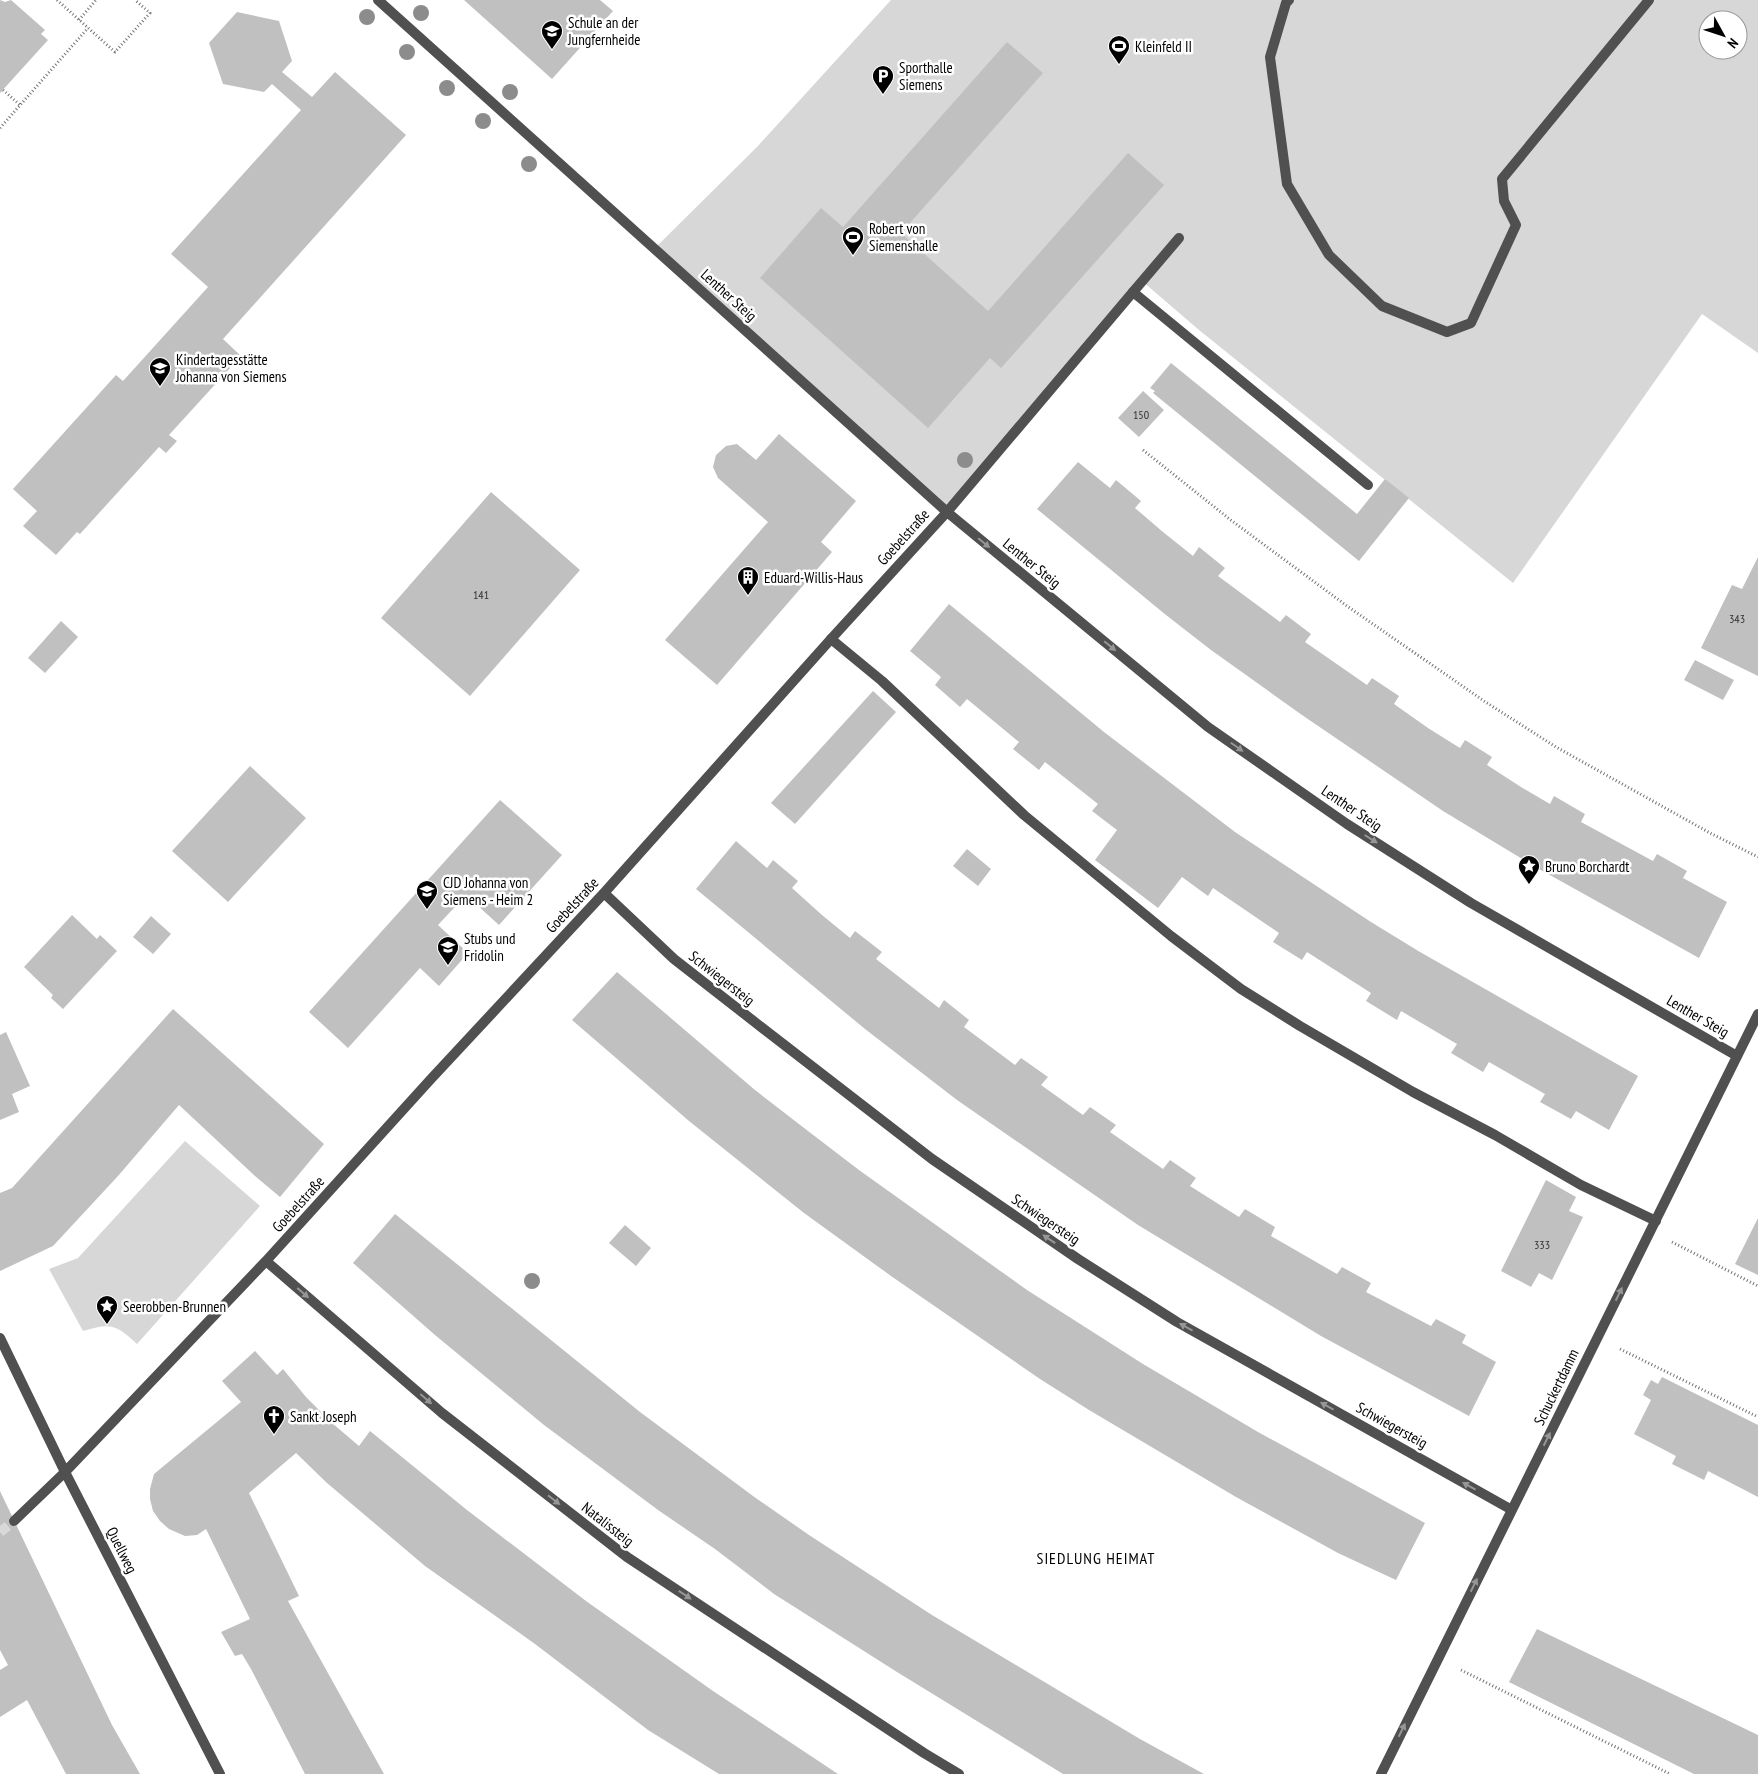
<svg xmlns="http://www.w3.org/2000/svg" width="1758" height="1774" font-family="'PT Sans Narrow',sans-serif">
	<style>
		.green { fill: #d7d7d7; fill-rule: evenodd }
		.building { fill: #c0c0c0 }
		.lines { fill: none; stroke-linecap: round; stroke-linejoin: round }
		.minor-tunnel { stroke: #d9d9d9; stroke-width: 10; stroke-dasharray: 10 5; stroke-linecap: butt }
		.path { stroke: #727272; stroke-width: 3; stroke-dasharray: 1 2.5; stroke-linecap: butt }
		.service { stroke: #505050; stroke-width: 10 }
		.minor { stroke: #505050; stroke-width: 10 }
		.tree { fill: #8c8c8c }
		.oneway { fill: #969696 }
		.labels { text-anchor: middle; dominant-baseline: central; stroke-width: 5; stroke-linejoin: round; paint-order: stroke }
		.number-label { font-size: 12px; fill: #303030 }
		.poi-label { font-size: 15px; fill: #000; stroke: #fff; text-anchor: start }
		.street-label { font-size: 15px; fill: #000; stroke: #fff }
		.neighbourhood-label { font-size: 16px; letter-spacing: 1px; fill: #000; stroke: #fff }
	</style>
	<rect width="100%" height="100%" fill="#fff"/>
	<path class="green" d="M891,0H1758V353L1702,314L1513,583L1199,330L1142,281L947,512L655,248L757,147ZM1708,20H1738V50H1708Z
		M185,1141L260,1206L137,1344C115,1324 111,1323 83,1331L49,1269L78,1258Z"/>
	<path class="building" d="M0,0L5,2L11,0L45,30L41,34L48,40L0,93Z
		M464,0H600L613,11L552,79Z
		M237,12L279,21L292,61L282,72L312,97L335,72L406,135L223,339L241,356L169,435L177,441L166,453L159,447L80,534L77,532L56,555L23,526L37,511L13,489L116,375L123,381L208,287L171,254L301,110L272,84L264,92L223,84L209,43Z
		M1007,42L1043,73L901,233L988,311L1128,153L1164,185L1001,368L990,358L928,428L760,278L821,208L843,227Z
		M1171,363L1357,514L1385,479L1409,498L1359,561L1153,393L1155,391L1150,388Z
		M1143,391L1164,410L1139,437L1118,418Z
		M779,434L856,501L821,542L832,552L717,685L665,640L768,522L718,478L713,467L716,455L726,446L737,444L756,460Z
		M1078,462L1110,488L1116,480L1141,501L1135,508L1163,532L1193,556L1199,547L1225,568L1218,576L1280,622L1286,615L1311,634L1305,642L1367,685L1372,678L1399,696L1394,704L1428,728L1460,748L1465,740L1492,757L1487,765L1521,787L1550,804L1554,796L1585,814L1581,822L1653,861L1657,854L1687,871L1683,878L1727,902L1699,958L1539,869L1443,811L1302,715L1211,650L1166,615L1037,509Z
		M491,492L580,570L470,696L381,618Z
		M1758,557V676L1701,648L1732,585L1742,589Z
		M949,604L1104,732L1235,832L1371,922L1420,952L1638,1076L1609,1130L1576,1111L1571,1119L1540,1102L1545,1094L1489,1062L1483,1072L1451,1053L1457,1044L1401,1011L1397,1020L1366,1001L1371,993L1307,952L1302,960L1273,942L1279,933L1213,888L1208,896L1182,877L1158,908L1095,860L1117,830L1092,811L1098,804L1045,762L1039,770L1013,749L1019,742L967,699L960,707L935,685L941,677L910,651Z
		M61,621L78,637L45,673L28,658Z
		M1695,660L1734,680L1723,700L1684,680Z
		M873,691L896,712L795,824L771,803Z
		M250,766L306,818L228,902L172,851Z
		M500,800L562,855L499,925L466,895L438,925L468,953L439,986L420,968L348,1048L309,1012Z
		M736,841L767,868L773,860L798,881L792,888L822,915L850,938L855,931L882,952L876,959L939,1008L944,1000L969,1020L964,1027L1015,1065L1021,1058L1048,1077L1041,1085L1083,1115L1090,1107L1116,1125L1110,1132L1163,1169L1170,1160L1196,1178L1190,1186L1239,1217L1245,1209L1275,1227L1271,1236L1337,1274L1342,1267L1371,1283L1366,1292L1431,1326L1436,1319L1466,1335L1462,1343L1496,1362L1469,1416L1321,1336L1138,1225L957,1100L865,1029L696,889Z
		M967,849L991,869L978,886L953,866Z
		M72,915L97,939L100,935L117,951L63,1009L51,998L53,995L24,967Z
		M151,916L171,934L153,954L133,937Z
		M617,972L755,1090L808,1131L859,1170L1027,1290L1143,1364L1258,1432L1425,1523L1396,1580L1338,1553L1236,1497L1089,1410L1040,1379L891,1276L804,1213L689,1121L572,1020Z
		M173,1009L324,1144L280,1197L255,1176L179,1105L118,1176L53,1246L0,1271V1193L12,1188Z
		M6,1032L30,1086L12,1094L19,1112L0,1120V1035Z
		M1546,1180L1576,1197L1569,1211L1583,1217L1552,1280L1539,1273L1531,1287L1501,1271Z
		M395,1214L640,1412L753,1496L809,1535L932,1615L1140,1739L1204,1774H1063L897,1672L774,1594L715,1549L658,1510L544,1425L435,1335L353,1263Z
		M1758,1218V1275L1735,1264Z
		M625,1225L651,1248L636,1266L609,1243Z
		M255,1351L277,1375L283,1369L306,1397L332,1423L359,1446L370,1431L467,1510L586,1601L713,1691L838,1774H719L648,1730L535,1644L425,1566L327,1483L296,1453L249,1493L299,1596L288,1601L384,1774H305L251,1669L242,1654L235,1656L221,1632L250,1619L206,1529L197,1535L185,1536L169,1529L160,1521L153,1511L150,1499V1489L154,1474L241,1402L222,1381Z
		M1662,1377L1758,1425V1497L1708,1471L1704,1480L1672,1464L1676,1456L1634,1434L1651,1400L1643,1395L1651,1380L1658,1384Z
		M0,1491L112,1725L140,1774H66L27,1700L0,1717V1670L8,1665L0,1650Z
		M1537,1629L1758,1735V1774H1694L1509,1682Z"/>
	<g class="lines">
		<path class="minor-tunnel" d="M0,1532L14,1521"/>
		<path class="path" d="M57,0L115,52L150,13L135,0
			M79,20L96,0
			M3,90L20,105
			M0,128L88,28
			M1143,450L1232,521L1347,606L1484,701L1556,747L1710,833L1758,857
			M1672,1242L1758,1286
			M1620,1349L1758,1417
			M1461,1670L1670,1774"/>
		<path class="service" d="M1289,0L1286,3L1270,57L1287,184L1329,255L1382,306L1447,332L1471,323L1516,225L1504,201L1502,179L1649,0
			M1179,238L1133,292L1368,485
			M831,639L882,681L1024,815L1171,936L1241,989L1300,1026L1413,1092L1495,1135L1581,1185L1656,1221"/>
		<path class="minor" d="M378,0L947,512L1208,727L1347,824L1471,903L1737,1056
			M604,893L674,959L765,1030L932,1159L1078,1259L1177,1322L1512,1510
			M266,1261L442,1413L627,1557L924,1753L959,1774
			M0,1338L65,1472L220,1774
			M14,1521L65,1472L266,1261L430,1080L604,893L831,639L947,512L1133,292
			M1381,1774L1758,1014"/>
	</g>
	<g class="tree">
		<circle cx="421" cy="13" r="8"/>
		<circle cx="367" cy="17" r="8"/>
		<circle cx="407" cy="52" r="8"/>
		<circle cx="447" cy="88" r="8"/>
		<circle cx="510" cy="92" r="8"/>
		<circle cx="483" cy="121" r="8"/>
		<circle cx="529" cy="164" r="8"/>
		<circle cx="965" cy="460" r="8"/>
		<circle cx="532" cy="1281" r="8"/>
	</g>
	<defs><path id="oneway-solid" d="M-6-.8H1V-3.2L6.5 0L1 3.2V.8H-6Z" transform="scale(1.25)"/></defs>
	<g class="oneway">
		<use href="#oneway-solid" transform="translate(984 543) rotate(39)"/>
		<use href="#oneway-solid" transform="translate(1110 646) rotate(39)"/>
		<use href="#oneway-solid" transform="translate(1237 747) rotate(35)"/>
		<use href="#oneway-solid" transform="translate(1371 839) rotate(32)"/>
		<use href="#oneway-solid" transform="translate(1049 1239) rotate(-146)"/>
		<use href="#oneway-solid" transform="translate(303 1293) rotate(41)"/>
		<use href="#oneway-solid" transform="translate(1619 1294) rotate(-64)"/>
		<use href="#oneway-solid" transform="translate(1186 1327) rotate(-151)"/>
		<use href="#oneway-solid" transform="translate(426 1399) rotate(41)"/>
		<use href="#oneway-solid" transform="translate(1327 1406) rotate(-151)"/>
		<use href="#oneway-solid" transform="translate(1547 1439) rotate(-64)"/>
		<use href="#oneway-solid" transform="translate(1469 1486) rotate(-151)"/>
		<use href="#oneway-solid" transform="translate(554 1500) rotate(38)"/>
		<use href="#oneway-solid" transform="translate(1474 1585) rotate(-64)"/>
		<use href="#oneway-solid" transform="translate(685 1595) rotate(33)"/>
		<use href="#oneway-solid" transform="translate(1402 1730) rotate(-64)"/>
	</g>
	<defs>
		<g id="school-pin" transform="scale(1.125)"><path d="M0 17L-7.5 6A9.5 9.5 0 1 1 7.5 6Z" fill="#000" stroke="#fff"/><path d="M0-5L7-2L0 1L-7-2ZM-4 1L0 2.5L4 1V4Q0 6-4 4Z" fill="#fff"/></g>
		<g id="stadium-pin" transform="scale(1.125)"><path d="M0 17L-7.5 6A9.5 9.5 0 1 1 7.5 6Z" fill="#000" stroke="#fff"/><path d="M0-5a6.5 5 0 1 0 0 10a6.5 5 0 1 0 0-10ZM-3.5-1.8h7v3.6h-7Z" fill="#fff"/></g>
		<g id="parking-pin" transform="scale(1.125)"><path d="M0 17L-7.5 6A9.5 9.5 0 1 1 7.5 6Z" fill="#000" stroke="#fff"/><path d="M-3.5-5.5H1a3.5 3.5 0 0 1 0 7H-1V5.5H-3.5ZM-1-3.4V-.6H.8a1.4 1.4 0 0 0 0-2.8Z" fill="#fff"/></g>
		<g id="building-pin" transform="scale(1.125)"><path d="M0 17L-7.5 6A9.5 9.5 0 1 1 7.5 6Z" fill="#000" stroke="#fff"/><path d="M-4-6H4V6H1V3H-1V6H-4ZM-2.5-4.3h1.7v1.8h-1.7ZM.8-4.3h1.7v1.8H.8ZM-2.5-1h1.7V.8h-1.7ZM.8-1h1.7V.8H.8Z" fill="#fff"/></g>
		<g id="sight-pin" transform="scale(1.125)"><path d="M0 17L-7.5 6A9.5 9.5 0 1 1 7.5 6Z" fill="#000" stroke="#fff"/><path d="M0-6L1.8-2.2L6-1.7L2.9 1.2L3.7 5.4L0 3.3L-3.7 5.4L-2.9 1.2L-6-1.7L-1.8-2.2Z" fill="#fff"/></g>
		<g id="church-pin" transform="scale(1.125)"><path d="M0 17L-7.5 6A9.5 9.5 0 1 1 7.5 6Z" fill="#000" stroke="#fff"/><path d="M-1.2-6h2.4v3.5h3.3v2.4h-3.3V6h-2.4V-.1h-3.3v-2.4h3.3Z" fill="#fff"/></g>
	</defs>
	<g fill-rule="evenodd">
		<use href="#school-pin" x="552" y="31"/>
		<use href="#stadium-pin" x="1119" y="46"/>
		<use href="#parking-pin" x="883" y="76"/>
		<use href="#stadium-pin" x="853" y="237"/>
		<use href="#school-pin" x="160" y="368"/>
		<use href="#building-pin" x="748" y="577"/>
		<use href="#sight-pin" x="1529" y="866"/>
		<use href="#school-pin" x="427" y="891"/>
		<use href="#school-pin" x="448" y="947"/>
		<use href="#sight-pin" x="107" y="1306"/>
		<use href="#church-pin" x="274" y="1416"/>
	</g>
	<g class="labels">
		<g class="number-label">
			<text x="1141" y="414">150</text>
			<text x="481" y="594">141</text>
			<text x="1737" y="618">343</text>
			<text x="1542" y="1244">333</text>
		</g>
		<g class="poi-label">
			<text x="568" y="22">Schule an der<tspan x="568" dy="17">Jungfernheide</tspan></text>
			<text x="1135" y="46">Kleinfeld II</text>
			<text x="899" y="67">Sporthalle<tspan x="899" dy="17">Siemens</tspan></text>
			<text x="869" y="228">Robert von<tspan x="869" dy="17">Siemenshalle</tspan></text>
			<text x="176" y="359">Kindertagesstätte<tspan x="176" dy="17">Johanna von Siemens</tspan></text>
			<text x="764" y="577">Eduard-Willis-Haus</text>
			<text x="1545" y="866">Bruno Borchardt</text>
			<text x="443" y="882">CJD Johanna von<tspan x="443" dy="17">Siemens - Heim 2</tspan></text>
			<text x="464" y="938">Stubs und<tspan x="464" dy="17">Fridolin</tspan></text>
			<text x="123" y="1306">Seerobben-Brunnen</text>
			<text x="290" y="1416">Sankt Joseph</text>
		</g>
		<g class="street-label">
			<text transform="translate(729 295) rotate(42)">Lenther Steig</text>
			<text transform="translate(903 537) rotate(-48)">Goebelstraße</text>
			<text transform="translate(1032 563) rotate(39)">Lenther Steig</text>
			<text transform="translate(1352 808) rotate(34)">Lenther Steig</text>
			<text transform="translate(572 905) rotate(-47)">Goebelstraße</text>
			<text transform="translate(722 978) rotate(38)">Schwiegersteig</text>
			<text transform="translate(1698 1016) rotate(30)">Lenther Steig</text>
			<text transform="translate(298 1204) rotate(-48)">Goebelstraße</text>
			<text transform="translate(1046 1219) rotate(34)">Schwiegersteig</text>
			<text transform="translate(1556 1387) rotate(-64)">Schuckertdamm</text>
			<text transform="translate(1392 1425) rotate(29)">Schwiegersteig</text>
			<text transform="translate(608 1524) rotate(38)">Natalissteig</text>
			<text transform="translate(122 1550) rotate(63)">Quellweg</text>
		</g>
		<g class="neighbourhood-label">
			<text x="1096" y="1558">SIEDLUNG HEIMAT</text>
		</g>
	</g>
	<g transform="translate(1723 35) rotate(130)"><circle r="24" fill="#ffffff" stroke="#999999"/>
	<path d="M0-4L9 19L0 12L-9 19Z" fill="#000000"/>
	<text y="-8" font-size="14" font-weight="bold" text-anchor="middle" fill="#000000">N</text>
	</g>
</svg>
